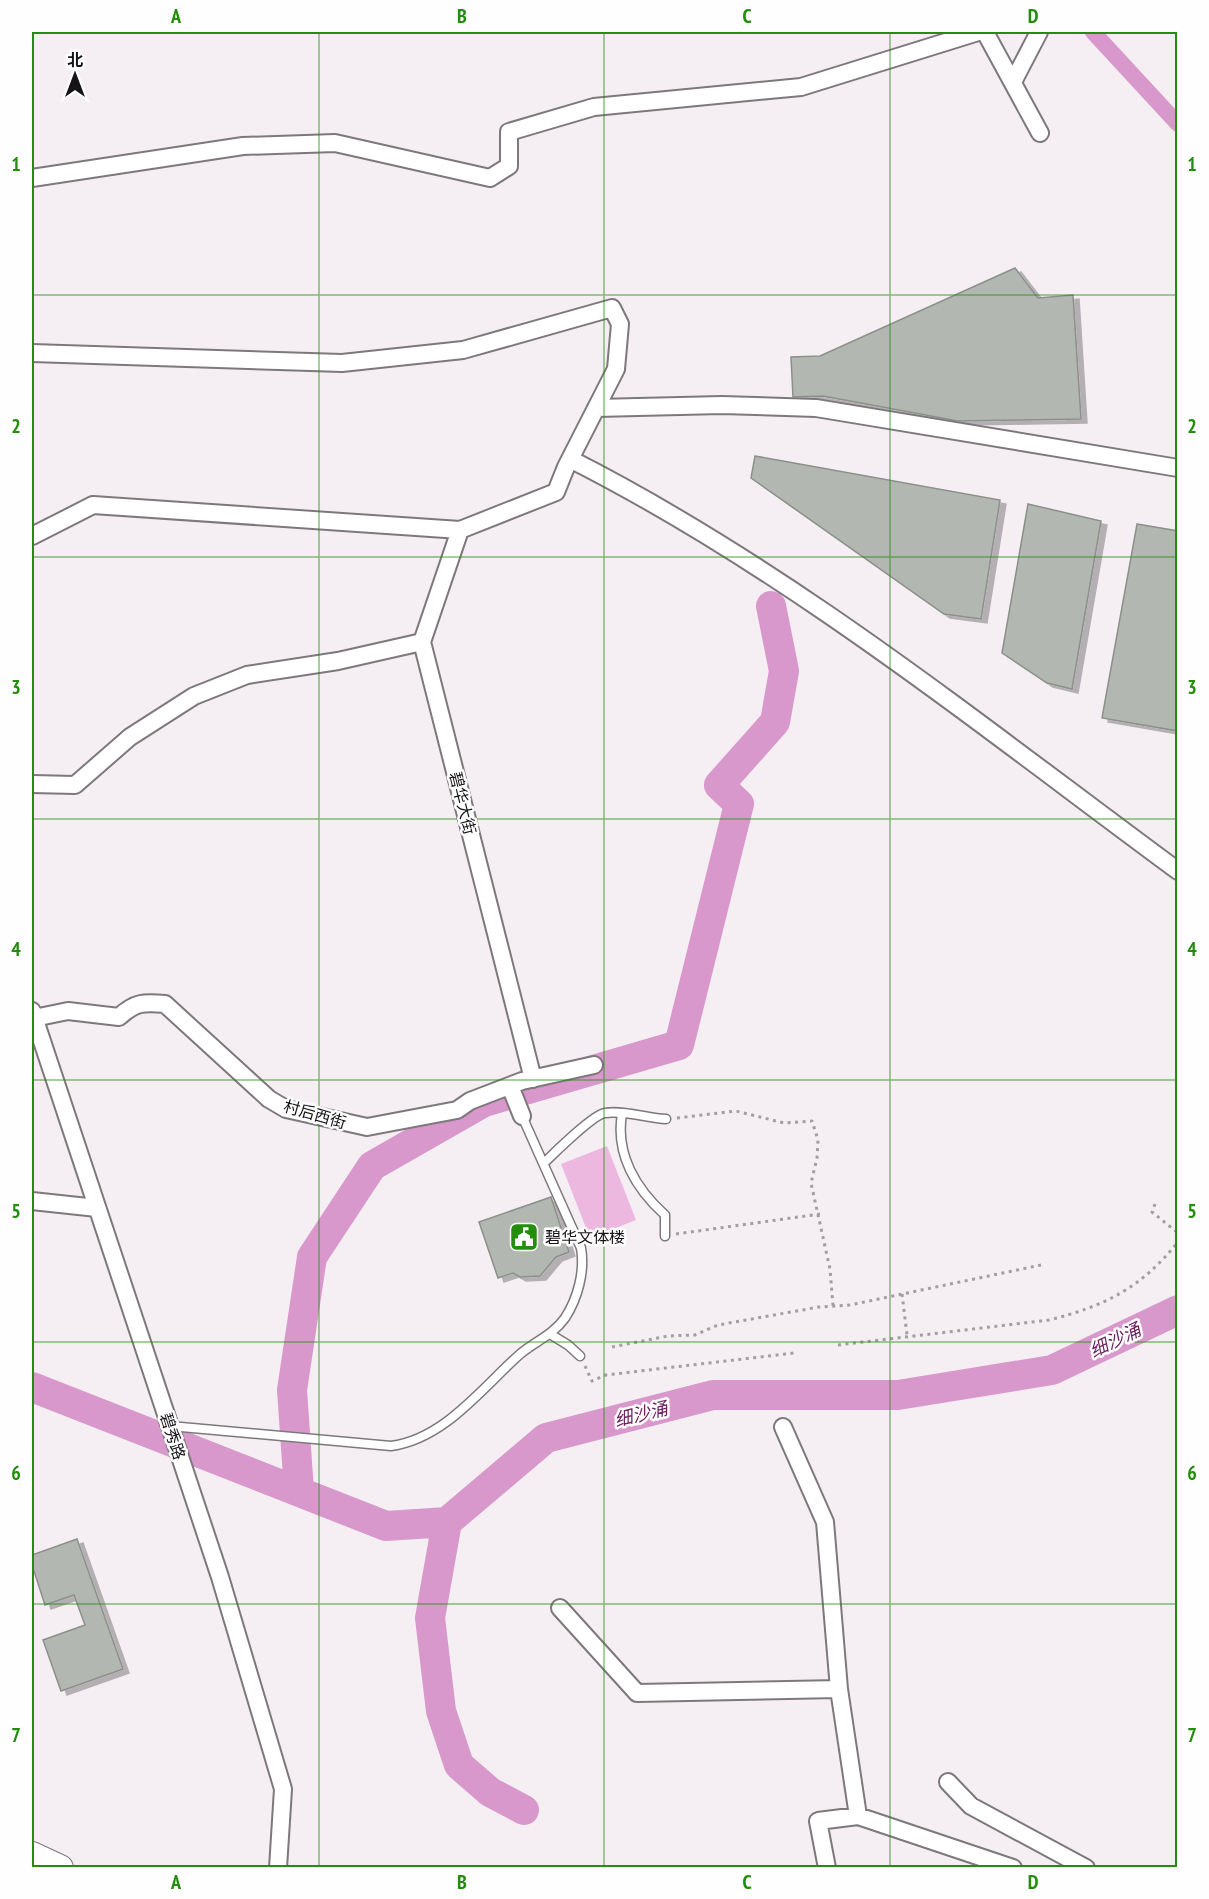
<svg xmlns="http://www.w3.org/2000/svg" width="1209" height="1899" font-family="'PT Sans Narrow','Noto Sans SC',sans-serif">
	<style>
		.garden { fill: #ecb8e0 }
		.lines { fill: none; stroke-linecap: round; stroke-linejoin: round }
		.canal { stroke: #d998cb; stroke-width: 16 }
		.river { stroke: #d998cb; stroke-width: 30 }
		.building { fill: #b3b7b2; stroke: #8c908b; stroke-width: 1.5; filter: url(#shadow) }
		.service-casing { stroke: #7e787c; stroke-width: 11 }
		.minor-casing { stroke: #7e787c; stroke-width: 20 }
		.primary-casing { stroke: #7e787c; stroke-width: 28 }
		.path { stroke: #a29ea1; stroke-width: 3; stroke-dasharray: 3 4.5; stroke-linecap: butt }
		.service { stroke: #fff; stroke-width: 8 }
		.minor { stroke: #fff; stroke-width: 16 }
		.primary { stroke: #fff; stroke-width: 26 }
		.grid { fill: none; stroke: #238d0c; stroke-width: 1.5; stroke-opacity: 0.55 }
		.labels { text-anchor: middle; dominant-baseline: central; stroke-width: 5; stroke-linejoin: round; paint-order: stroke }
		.street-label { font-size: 16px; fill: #151315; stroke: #fffeff }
		.poi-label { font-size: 16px; fill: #151315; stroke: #fffeff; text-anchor: start }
		.water-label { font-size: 18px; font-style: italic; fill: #6c2160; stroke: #fffeff }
		.neatline { fill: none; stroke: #238d0c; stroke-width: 2 }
		.grid-label { font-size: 20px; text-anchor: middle; font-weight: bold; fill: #238d0c }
	</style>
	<defs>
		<filter id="shadow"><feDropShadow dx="6" dy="4" stdDeviation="0" flood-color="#0004"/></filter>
	</defs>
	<rect width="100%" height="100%" fill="#f5eff3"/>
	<path class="garden" d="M607,1146L636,1220L590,1238L561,1164Z"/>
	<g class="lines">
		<path class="canal" d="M1093,32L1178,124"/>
		<path class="river" d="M32,1387L386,1526L447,1522
			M299,1491L292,1390L312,1257L372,1166L484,1102L679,1045L739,804L719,785L775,722L784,671L771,606
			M524,1810L490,1792L459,1765L441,1711L430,1618L447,1522L546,1438L713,1395H898L1052,1370L1178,1310"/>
	</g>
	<path class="building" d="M1015,268L1038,298L1073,295L1081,419L958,421L823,396L793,397L791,357L820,356Z
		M755,456L1000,500L981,619L944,614L751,478Z
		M1028,504L1101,521L1072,689L1047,683L1002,653Z
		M1137,524L1178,531V731L1102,718Z
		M551,1197L569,1252L556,1257L540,1276L520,1277L513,1273L498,1278L479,1222Z
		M77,1539L123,1669L61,1691L43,1640L85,1625L74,1595L45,1605L32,1565V1555Z"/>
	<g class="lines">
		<g class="service-casing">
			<path id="service" d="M622,1114C615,1154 636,1189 665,1215V1236
				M544,1163C554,1153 594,1114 605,1113C624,1110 647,1118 666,1119
				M550,1334L568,1345L580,1356
				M170,1426L391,1446C444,1439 481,1389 519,1355C534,1342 553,1335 565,1318C578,1298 585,1271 581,1248L522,1116"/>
		</g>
		<g class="minor-casing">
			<path id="minor" d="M985,32L1040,133
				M1013,82L1039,32
				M32,178L243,146L335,143L490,178L509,166V132L594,107L801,87L978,32
				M32,353L342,363L463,350L612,308L620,324L616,369L566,467L556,492L460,530L93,505L32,536
				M596,408L722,405L816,408L1178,468
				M570,459C789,570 981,726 1178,871
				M460,530L422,642L533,1079
				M32,784L75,785L130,737L194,696L247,675L338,661L422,642
				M32,1011L220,1577L283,1789L278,1868
				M34,1018L68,1011L119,1017C135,1002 144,1002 165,1004L269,1099L286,1109L367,1127L457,1110L470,1101L522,1081L594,1065
				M510,1086L522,1116
				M32,1201L97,1208
				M783,1427L825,1522L839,1689L858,1816
				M560,1608L637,1693L839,1689
				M948,1782L971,1806L1086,1868
				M827,1868L818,1821L858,1816L1013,1868"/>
		</g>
		<g class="primary-casing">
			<path id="primary" d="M32,1855L60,1868"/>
		</g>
		<path class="path" d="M677,1118L736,1111L784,1123L812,1121L818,1140L817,1158L811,1183L830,1269L833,1306
			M1155,1204L1152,1212L1178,1233
			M676,1234L820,1214
			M902,1294L907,1335
			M838,1345L1049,1320C1105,1306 1141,1288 1178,1242
			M612,1347L668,1336L695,1335L718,1325L819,1307L850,1305L1041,1265
			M585,1366L592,1381L606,1375L794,1353"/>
		<use href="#service" class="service"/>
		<use href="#minor" class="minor"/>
		<use href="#primary" class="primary"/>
	</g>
	<path class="grid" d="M319,32V1868M604,32V1868M890,32V1868M32,295H1178M32,557H1178M32,819H1178M32,1080H1178M32,1342H1178M32,1604H1178"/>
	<defs>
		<g id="civic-square" transform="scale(1.5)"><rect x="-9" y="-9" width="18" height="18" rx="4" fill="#238d0c" stroke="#fffeff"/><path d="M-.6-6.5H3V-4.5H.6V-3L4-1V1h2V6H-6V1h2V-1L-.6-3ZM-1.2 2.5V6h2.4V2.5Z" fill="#fff"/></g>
	</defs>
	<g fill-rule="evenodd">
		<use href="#civic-square" x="524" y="1237"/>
	</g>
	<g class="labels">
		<g class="street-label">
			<text transform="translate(463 803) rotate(76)">碧华大街</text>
			<text transform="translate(315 1114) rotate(16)">村后西街</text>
			<text transform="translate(173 1436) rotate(72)">碧秀路</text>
		</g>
		<g class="poi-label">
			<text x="545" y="1237">碧华文体楼</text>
		</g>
		<g class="water-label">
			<text transform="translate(1115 1340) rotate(-26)">细沙涌</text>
			<text transform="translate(641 1414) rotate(-14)">细沙涌</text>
		</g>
	</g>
	<rect width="1209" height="1899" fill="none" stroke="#fffeff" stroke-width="66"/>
	<g transform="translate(75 75)" stroke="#fffeff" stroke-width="4.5" paint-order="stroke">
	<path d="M0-4.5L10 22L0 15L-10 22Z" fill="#151315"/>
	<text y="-9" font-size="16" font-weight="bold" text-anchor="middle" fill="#151315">北</text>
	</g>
	<rect x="33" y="33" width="1143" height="1833" class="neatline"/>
	<g class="grid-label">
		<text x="176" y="23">A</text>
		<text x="462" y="23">B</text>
		<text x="747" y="23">C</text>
		<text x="1033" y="23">D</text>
		<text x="16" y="171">1</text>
		<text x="1192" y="171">1</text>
		<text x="16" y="433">2</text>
		<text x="1192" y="433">2</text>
		<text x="16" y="694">3</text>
		<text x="1192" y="694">3</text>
		<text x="16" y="956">4</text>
		<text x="1192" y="956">4</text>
		<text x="16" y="1218">5</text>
		<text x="1192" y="1218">5</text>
		<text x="16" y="1480">6</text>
		<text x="1192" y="1480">6</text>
		<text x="16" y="1742">7</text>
		<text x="1192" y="1742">7</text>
		<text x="176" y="1889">A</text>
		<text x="462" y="1889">B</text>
		<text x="747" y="1889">C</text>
		<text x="1033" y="1889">D</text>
	</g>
</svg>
